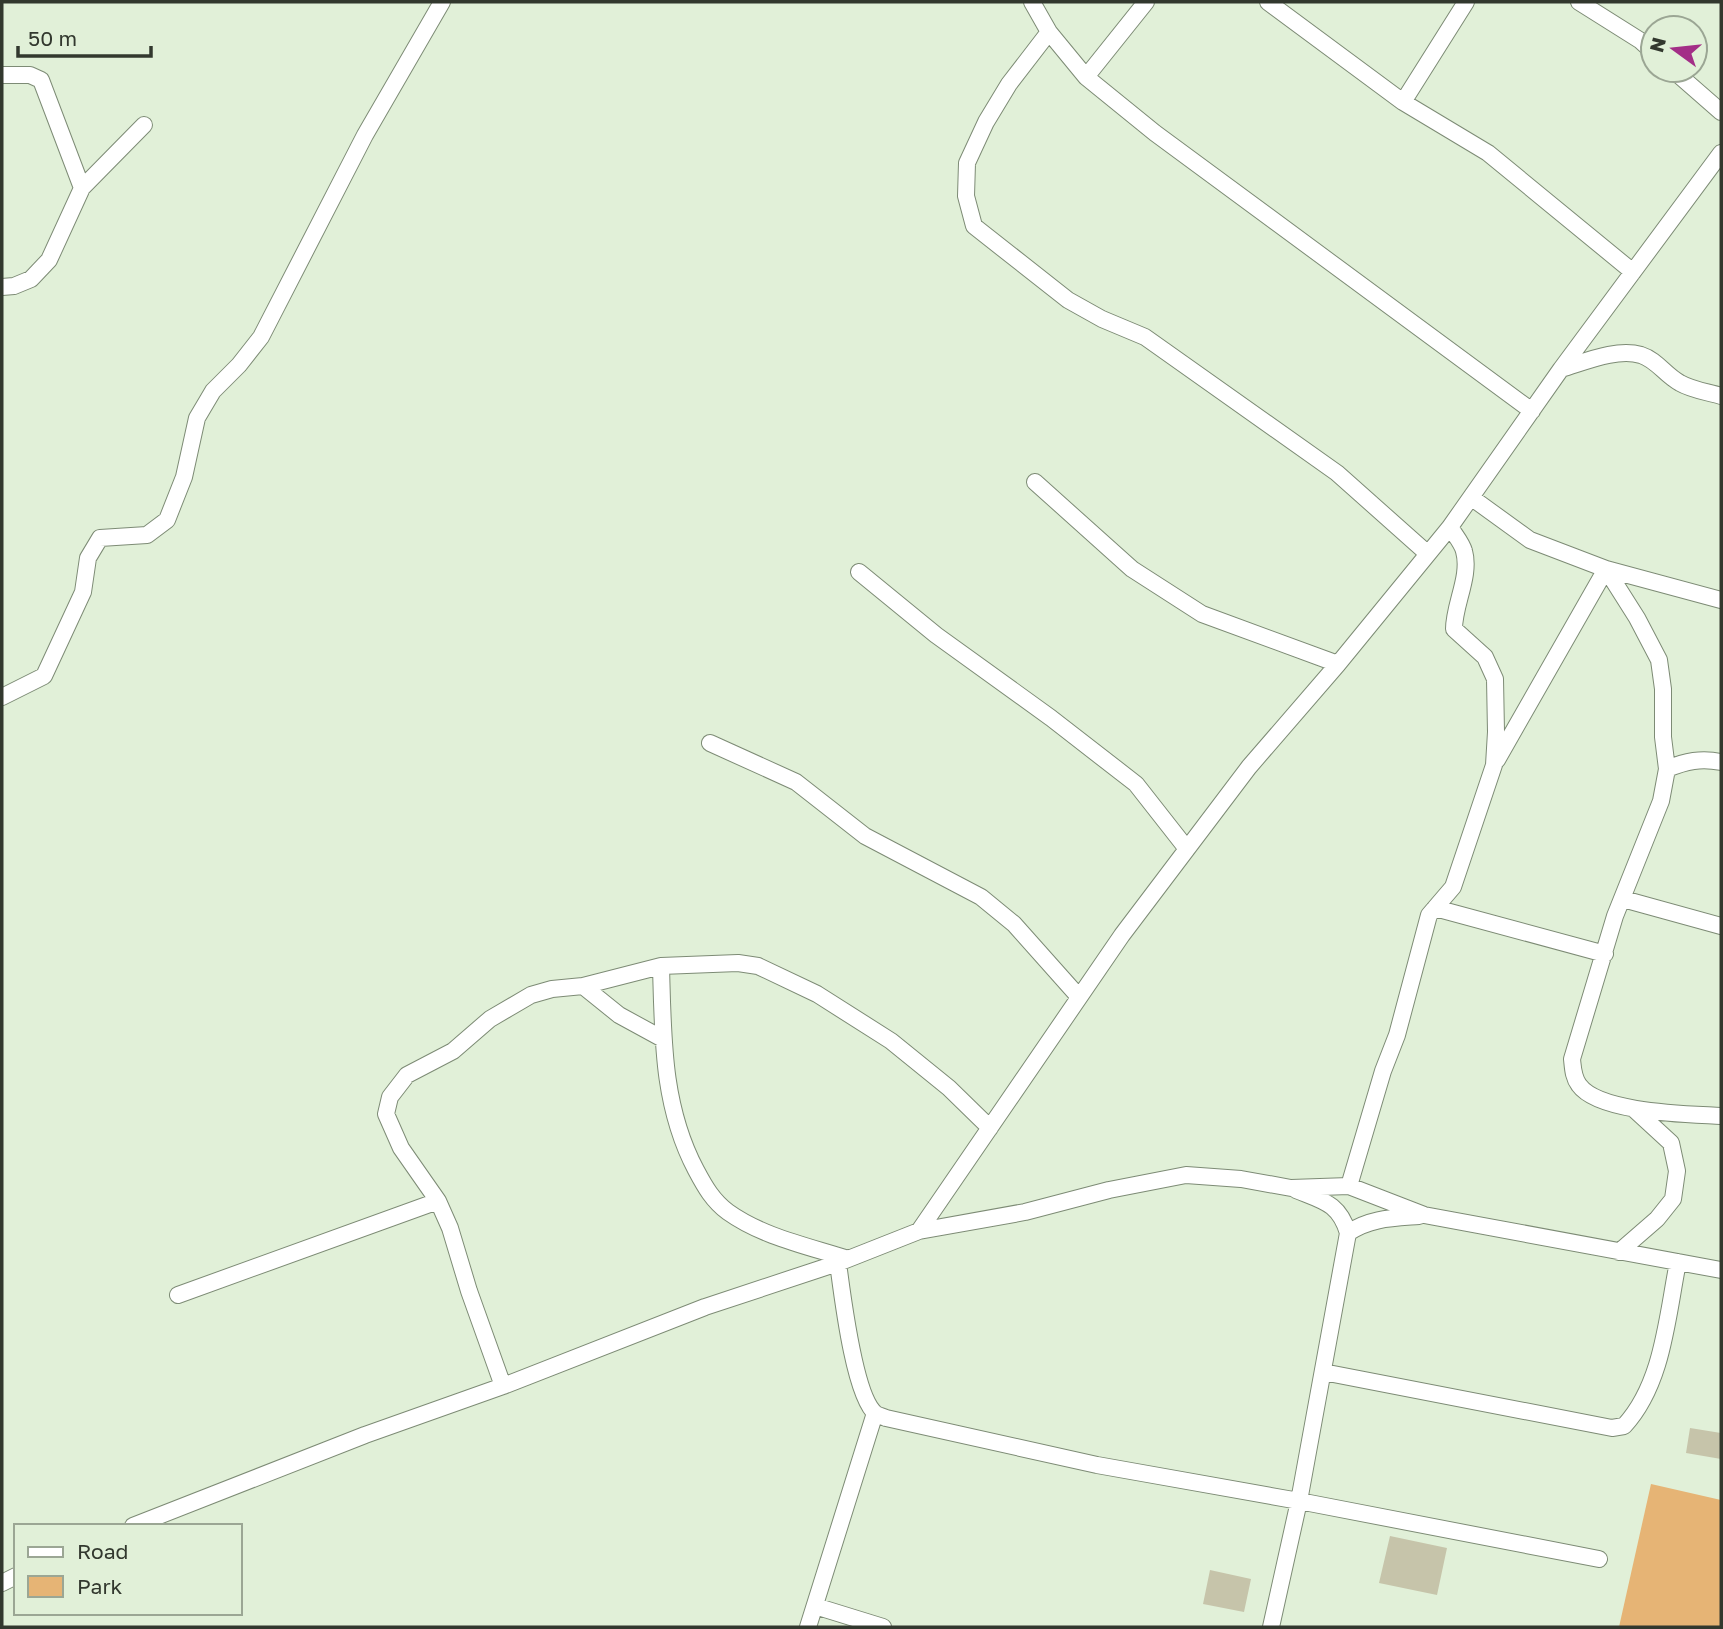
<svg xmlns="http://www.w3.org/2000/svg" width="1723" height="1629" font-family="'Golos Text',sans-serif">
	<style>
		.green { fill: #e6b475 }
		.building { fill: #c6c4aa }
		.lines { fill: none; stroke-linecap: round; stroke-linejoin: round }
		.minor-casing { stroke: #7d8b75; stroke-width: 18 }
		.minor { stroke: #fff; stroke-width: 16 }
	</style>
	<rect width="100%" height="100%" fill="#e1f0d8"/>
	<path class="green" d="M1651,1484L1721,1500V1627H1619Z"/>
	<path class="building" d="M1690,1428L1721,1433V1459L1686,1453Z
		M1390,1536L1447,1548L1437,1595L1379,1583Z
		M1210,1570L1251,1579L1244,1612L1203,1604Z"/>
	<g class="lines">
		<g class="minor-casing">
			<path id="minor" d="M1032,2L1049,32L1086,77L1155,133L1532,411
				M1268,2L1403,102L1488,153L1633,272
				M1579,2L1641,41L1653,52
				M1049,32L1009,84L986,122L967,163L966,196L974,226L1068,300L1102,319L1145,337L1337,473L1428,554
				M1673,70L1721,112
				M2,75H30L41,80L82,188
				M1086,77L1146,2
				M1403,102L1466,2
				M2,287L14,286L31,279L49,260L82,188L144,125
				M1561,369C1585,362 1616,348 1641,355C1657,360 1665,375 1680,383C1692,390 1708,392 1721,396
				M1035,482L1132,569L1202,614L1338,664
				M1472,498L1530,540L1606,569L1637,618L1659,660L1663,689V737L1667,769L1661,801L1615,916L1572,1059C1573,1068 1573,1077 1579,1085C1599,1113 1689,1114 1721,1116
				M859,572L936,635L1051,718L1136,784L1187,849
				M2,697L44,676L83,592L88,558L100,538L147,535L167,520L184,477L197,418L213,391L239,365L261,337L365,135L442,2
				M710,743L796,782L865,836L981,897L1014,924L1079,997
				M1497,760L1606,569L1721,600
				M1667,769C1686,761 1701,758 1721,762
				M1623,899L1721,926
				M1435,908L1605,954
				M661,966C663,1037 662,1106 696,1170C705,1187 713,1201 728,1212C763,1237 808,1246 848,1259
				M583,986L619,1015L663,1039
				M1349,1186L1383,1071L1397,1035L1429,915L1453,887L1494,765L1496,732L1495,679L1485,657L1454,629C1454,604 1471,576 1464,551C1462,543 1454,534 1450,527
				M919,1231L1122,935L1249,767L1338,664L1450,527L1561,369L1721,153
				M1348,1233C1370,1218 1393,1218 1419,1216
				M1619,1252L1657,1219L1673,1199L1677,1171L1671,1143L1634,1109
				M838,1263C842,1292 854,1397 876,1414C879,1416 882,1416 886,1418L1097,1465L1299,1501L1599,1559
				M178,1295L438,1201
				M1323,1372L1612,1428L1624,1426C1663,1384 1667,1317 1678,1262
				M503,1386L469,1291L450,1228L438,1201L401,1148L386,1114L390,1097L407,1075L453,1051L490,1019L531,995L552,989L583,986L661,966L738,963L758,966L817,994L891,1041L949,1088L990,1128
				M133,1526L365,1435L503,1386L705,1307L838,1263L919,1231L1025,1212L1109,1190L1186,1175L1241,1179L1291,1188L1349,1186L1424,1215L1721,1270
				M2,1583L16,1576
				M815,1606L883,1627
				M808,1627L875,1413
				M1271,1627L1299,1501L1348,1233C1339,1203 1323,1201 1296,1190"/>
		</g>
		<use href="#minor" class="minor"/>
	</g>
	<rect width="1723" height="1629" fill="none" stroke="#32382e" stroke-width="7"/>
	<rect x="14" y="1524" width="228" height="91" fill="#e1f0d8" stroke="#9ba694" stroke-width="2"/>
	<rect x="28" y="1547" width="35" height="10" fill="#ffffff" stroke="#9ba694" stroke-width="2"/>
	<text x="77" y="1559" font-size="21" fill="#32382e">Road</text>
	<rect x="28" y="1576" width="35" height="21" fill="#e6b475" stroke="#9ba694" stroke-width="2"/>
	<text x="77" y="1594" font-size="21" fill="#32382e">Park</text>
	<g transform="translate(1674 49) rotate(285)"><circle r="33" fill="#e1f0d8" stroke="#9ba694" stroke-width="2"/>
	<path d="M0-5L12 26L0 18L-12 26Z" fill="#a32e87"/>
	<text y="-10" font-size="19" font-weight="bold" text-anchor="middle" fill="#32382e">N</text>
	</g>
	<path d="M18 46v10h133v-10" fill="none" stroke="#32382e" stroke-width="3.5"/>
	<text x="28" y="46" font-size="21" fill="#32382e" stroke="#e1f0d8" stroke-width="5" paint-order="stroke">50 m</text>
</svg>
